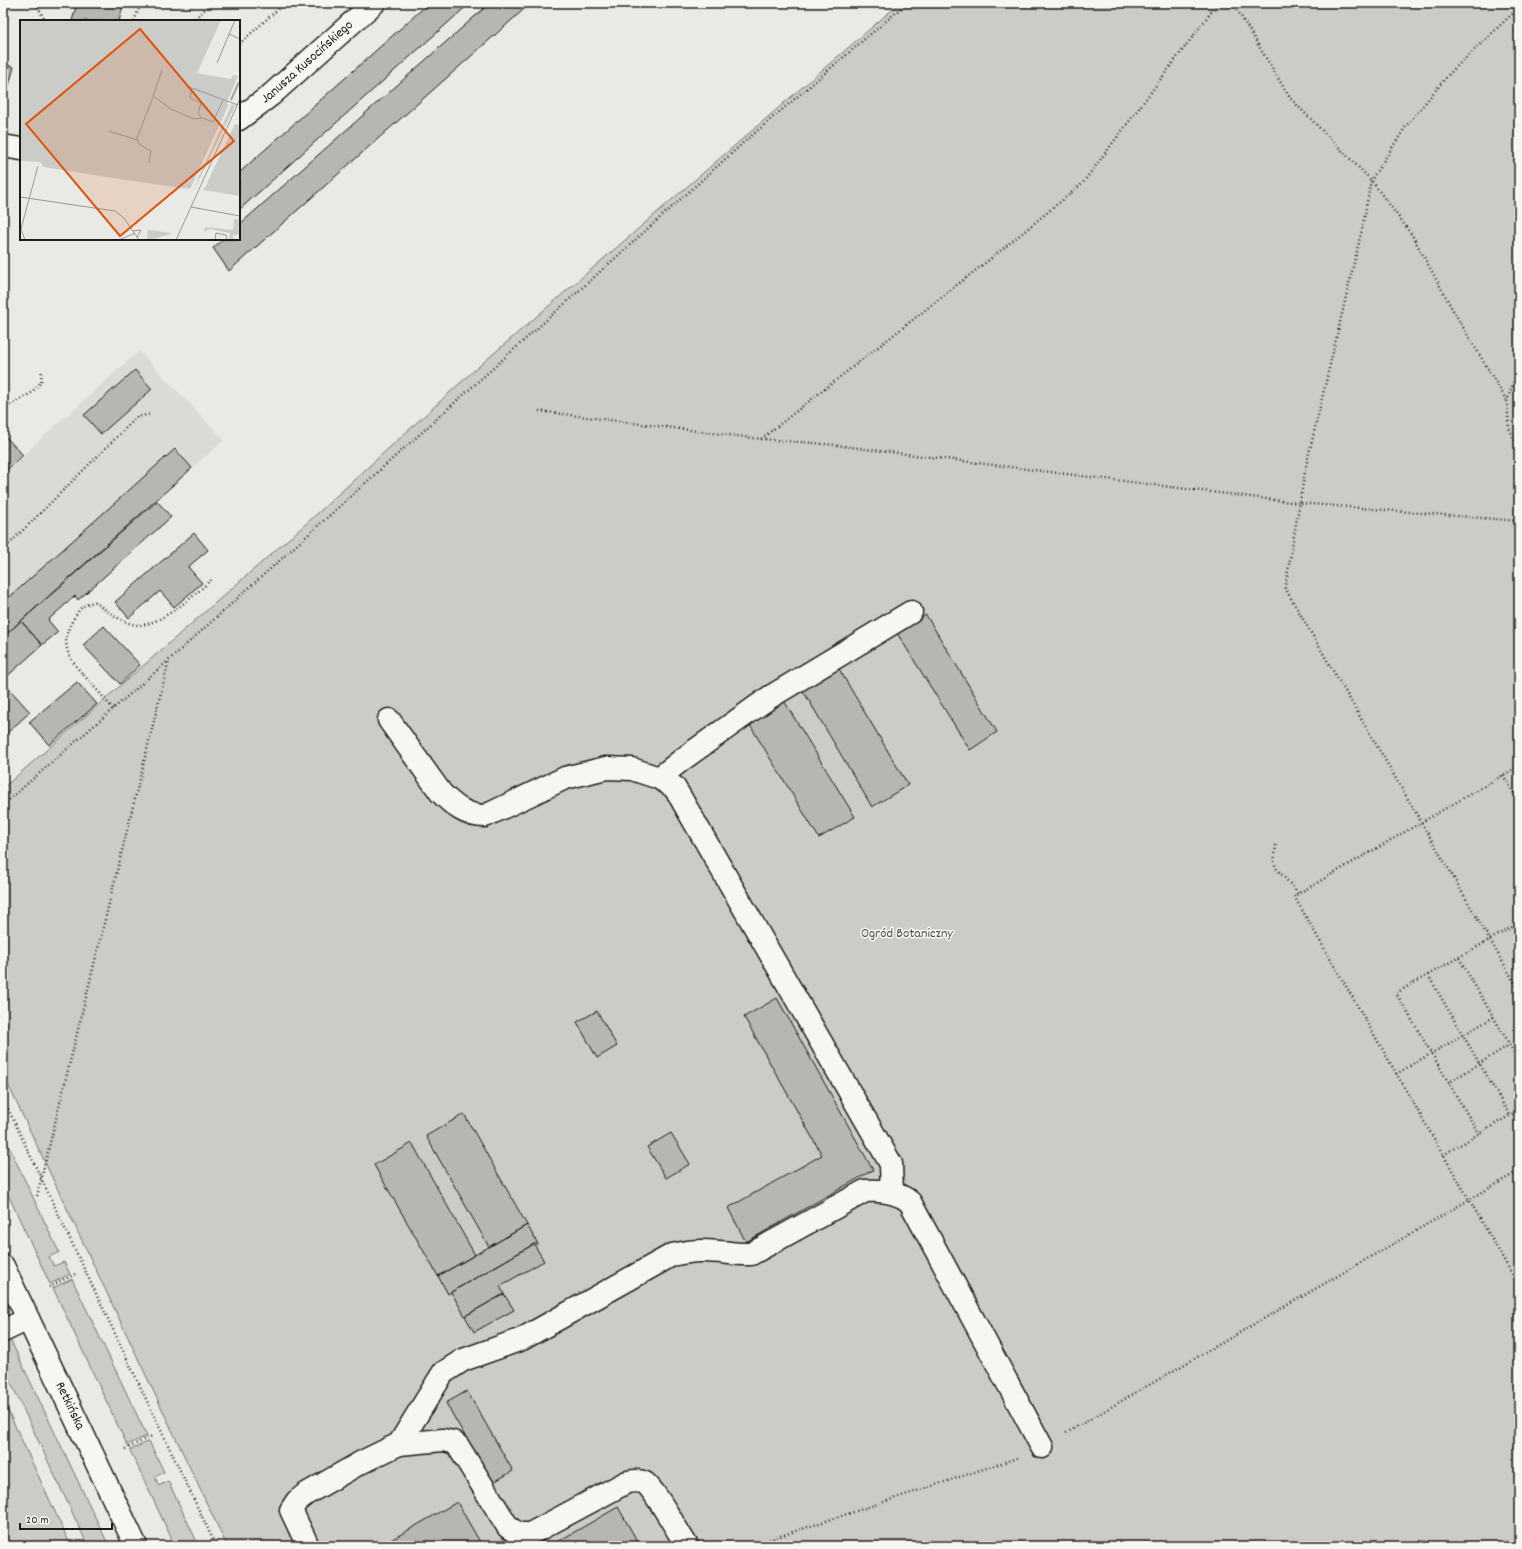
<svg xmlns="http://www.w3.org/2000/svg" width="1522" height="1549" font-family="Dekko,sans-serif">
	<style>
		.built { fill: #dadad6 }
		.green { fill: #cbcbc7; stroke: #747472 }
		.building { fill: #b6b6b3; stroke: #1c1c1c }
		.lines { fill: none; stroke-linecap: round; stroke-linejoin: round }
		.minor-casing { stroke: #1c1c1c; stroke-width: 25 }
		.path { stroke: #1c1c1c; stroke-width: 2.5; stroke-dasharray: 1 3; stroke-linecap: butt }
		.minor { stroke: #f6f6f2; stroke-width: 22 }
		.labels { text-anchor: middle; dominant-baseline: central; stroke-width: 3; stroke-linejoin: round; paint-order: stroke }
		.street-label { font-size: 14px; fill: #1c1c1c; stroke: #f6f6f2 }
		.park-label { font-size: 14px; fill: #51514f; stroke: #f6f6f2 }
		.inset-river { fill: none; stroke: #a3a3a1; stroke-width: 2 }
		.inset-road { fill: none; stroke: #979795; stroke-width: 1 }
		.view { fill: #de560d; fill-opacity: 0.15; stroke: #de560d; stroke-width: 2 }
		.inset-edge { fill: none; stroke: #1c1c1c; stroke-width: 2 }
	</style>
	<rect width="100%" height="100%" fill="#e9e9e5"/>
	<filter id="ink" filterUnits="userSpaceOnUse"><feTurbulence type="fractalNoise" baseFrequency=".025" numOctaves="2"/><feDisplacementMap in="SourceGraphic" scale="8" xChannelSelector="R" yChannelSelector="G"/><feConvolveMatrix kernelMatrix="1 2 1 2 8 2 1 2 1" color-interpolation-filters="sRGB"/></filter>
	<g filter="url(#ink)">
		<path class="built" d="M139,351L224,440L3,637V473Z"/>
		<path class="green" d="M900,3H1519V1546H227L3,1074V788L308,522L470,374Z
			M3,1134L59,1252L49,1257L54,1266L64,1262L70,1274L50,1284L3,1184Z
			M72,1279L147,1436L127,1445L53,1288Z
			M9,1337L109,1546H88L3,1366V1340Z
			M3,1400L71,1546H3Z
			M149,1441L164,1472L155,1477L159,1486L168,1481L199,1546H175L130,1450Z"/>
		<path class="building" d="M77,3H124L119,21H72Z
			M429,3H470L239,210V173Z
			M490,3H531L229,271L213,248L223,239H239V225Z
			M3,64L14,67L7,92L3,91Z
			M135,370L152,389L101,434L84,415Z
			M3,434L23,455L3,473Z
			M175,449L192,468L3,637V603Z
			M157,501L171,517L78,600L75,596L48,620L58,632L42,645L21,621Z
			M194,533L208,550L188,567L202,583L174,607L160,591L129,618L115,602Z
			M926,615L997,732L970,750L897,633Z
			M21,621L42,645L3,680V637Z
			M104,626L140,665L120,684L83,645Z
			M839,669L908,785L872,807L802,689Z
			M3,682L30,712L5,735L3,733Z
			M77,682L97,704L49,745L29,722Z
			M784,701L855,817L819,838L748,722Z
			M777,998L873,1170L746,1242L728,1208L822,1155L744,1017Z
			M597,1011L617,1046L597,1058L577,1022Z
			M464,1114L527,1225L489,1247L426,1136Z
			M671,1133L690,1164L666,1178L647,1147Z
			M412,1143L475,1255L438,1276L374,1165Z
			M527,1225L538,1244H534L448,1294L438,1276Z
			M534,1244L544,1261L500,1286L504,1294L465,1316L451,1292Z
			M504,1294L514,1310L474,1332L465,1316Z
			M467,1391L513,1471L492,1483L446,1403Z
			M457,1502L480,1542L473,1546H385L384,1544Z
			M618,1507L640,1546H550Z"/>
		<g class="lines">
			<g class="minor-casing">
				<g id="minor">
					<path id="s1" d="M239,119L271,95L374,3"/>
					<path d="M3,146L21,149"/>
					<path d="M389,720L441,793C454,806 466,816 485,816L565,778L606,768L632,769L659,778L674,787L679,795L891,1164L892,1193"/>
					<path d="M659,778L683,759L770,697L911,612"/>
					<path id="s2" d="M3,1266L136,1546"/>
					<path d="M3,1331L28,1319"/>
					<path d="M399,1444L443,1440L453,1442L458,1446L508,1527L519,1534H530L627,1482C633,1481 639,1480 645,1483C655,1490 679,1534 687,1546"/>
					<path d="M308,1546L291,1510L297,1501L306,1494L360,1463L399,1444L443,1373L463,1360L522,1339L672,1255C681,1253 690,1251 700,1251C717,1250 734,1255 751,1254L865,1191C881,1190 898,1192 910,1202L1042,1447"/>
				</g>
			</g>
			<path class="path" d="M36,3L45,21
				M1233,3L1290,98L1371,180L1412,235L1454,312L1507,401
				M1519,9L1511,15L1449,74L1407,125L1371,180L1363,225L1306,466L1285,588L1519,990
				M134,21L141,3
				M192,21L212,3
				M239,44L285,3
				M1519,367L1507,401L1509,428L1519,449
				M3,409L31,393L41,382L42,370
				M539,411L761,439L999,252L1082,184L1218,3
				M761,439L826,444L1299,503L1519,521
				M3,550L137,417L152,414
				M113,709C105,699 97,690 89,681C70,660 57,646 74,618C80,608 83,604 95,602C107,611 123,624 138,625C160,626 196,594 211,580
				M1519,766L1294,896L1519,1286
				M1503,775L1519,802
				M3,805L169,660L743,143L907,3
				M1276,845L1274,862L1276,868L1298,893
				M1459,958L1519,1061
				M1428,975L1510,1116
				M1396,1074L1494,1017
				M1448,1083L1519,1039
				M3,1098L216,1546
				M1479,1134L1396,993L1519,923
				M1443,1155L1519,1110
				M37,1196L169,660
				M49,1287L75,1274
				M1066,1433L1519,1171
				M125,1449L152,1436
				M750,1546L1017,1458"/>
			<use href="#minor" class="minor"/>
		</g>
	</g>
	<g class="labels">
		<g class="street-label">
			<text stroke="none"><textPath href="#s1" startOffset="89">Janusza Kusocińskiego</textPath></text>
			<text stroke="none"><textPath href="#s2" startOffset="155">Retkińska</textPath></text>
		</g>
		<g class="park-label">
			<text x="907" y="934">Ogród Botaniczny</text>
		</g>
	</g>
	<g transform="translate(20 20)">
		<rect width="220" height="220" fill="#e9e9e5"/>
		<path d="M0,0H201L177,53L211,59L213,55L218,56L207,82L208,86L171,167L169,169L99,159L24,147L20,142L0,141ZM212,84L215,86L175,168L179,156ZM215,104L220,105V176L183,170L187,164L192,166L187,163ZM214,199L220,200V214L213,215V220H209L210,213L190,209L184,212L185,207L213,210ZM128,210L151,213L153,211L151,214L131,220L127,219Z" fill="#cbcbc7"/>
		<path class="inset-river" d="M211,80L219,62"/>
		<path class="inset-road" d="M209,14L220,19M197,43L215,0M142,50L133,76L151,89L174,99L182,98L193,102L203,80M169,67L218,85M172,68L170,78L181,83L178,94L182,98M89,111L117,120M129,143L131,131L119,124L117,118L133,77M0,177L95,191L104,198L119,220M171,187L220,196M113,211L121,210L117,217M5,220L1,209L18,146M99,220L115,213M156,220L220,79M195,220L196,213L206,215L207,220"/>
		<path class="view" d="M120,9L214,121L100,216L6,104Z"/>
		<rect width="220" height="220" class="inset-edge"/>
	</g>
	<rect width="1522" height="1549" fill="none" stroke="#f6f6f2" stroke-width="16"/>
	<rect x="8" y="8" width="1506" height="1533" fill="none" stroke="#1c1c1c" stroke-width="1.5" filter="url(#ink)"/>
	<path d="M20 1523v6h92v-6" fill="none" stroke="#1c1c1c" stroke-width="2"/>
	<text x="26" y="1523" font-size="12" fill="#1c1c1c" stroke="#f6f6f2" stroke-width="3" paint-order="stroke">20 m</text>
</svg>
